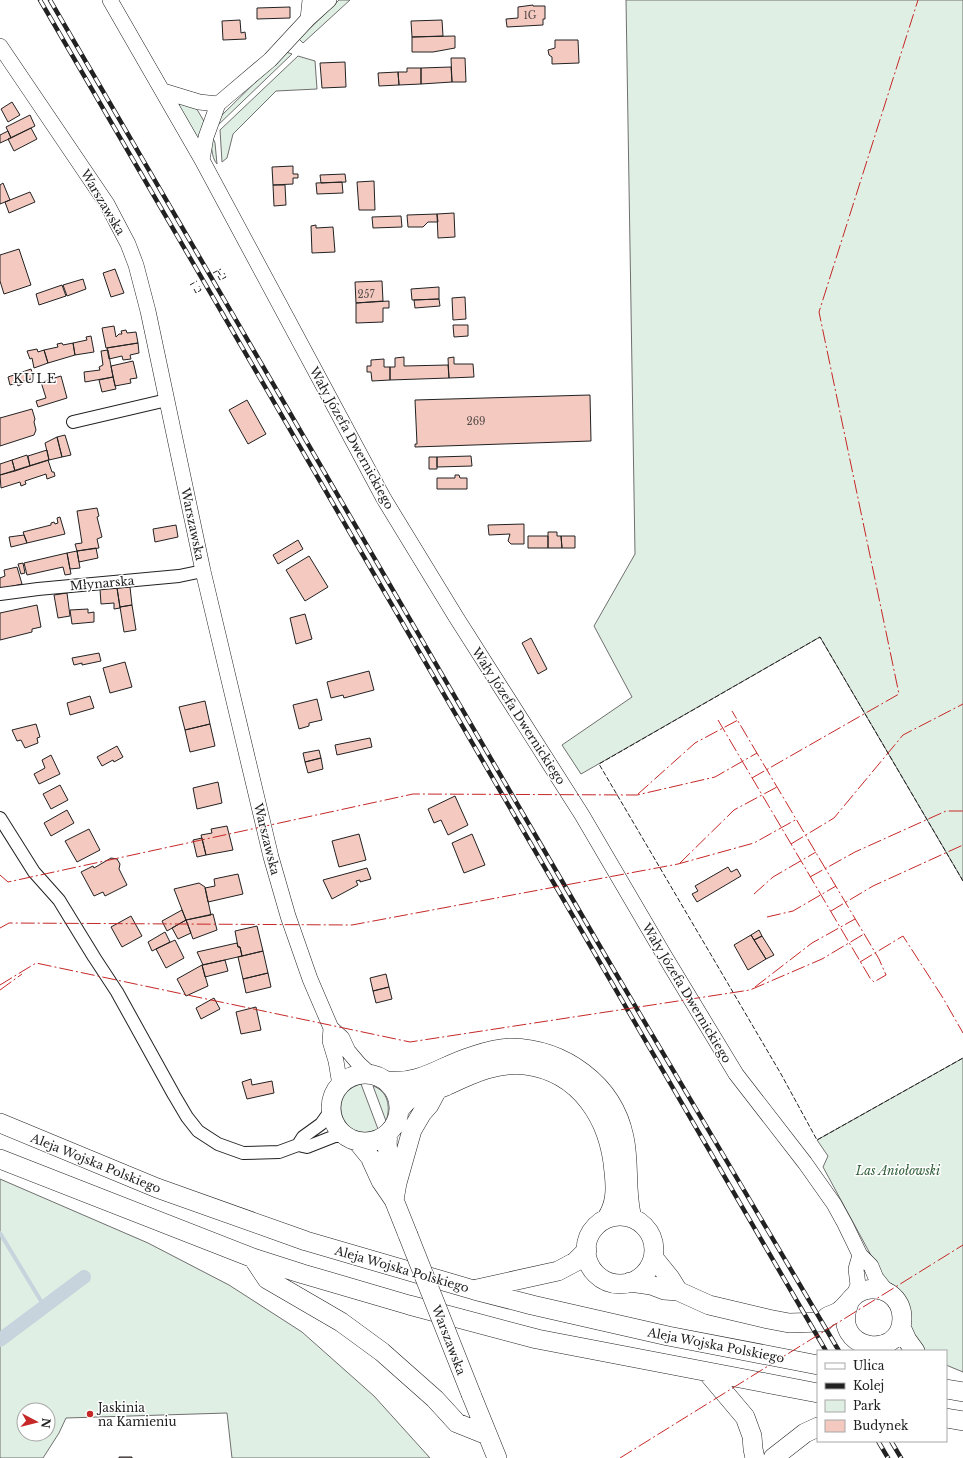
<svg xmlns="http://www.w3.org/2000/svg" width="963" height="1458" font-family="'Libre Baskerville',serif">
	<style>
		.green { fill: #e0efe3; stroke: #6f6f6f; fill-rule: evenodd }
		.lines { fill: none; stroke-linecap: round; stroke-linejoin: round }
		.stream { stroke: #c7d3dd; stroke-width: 4 }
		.canal { stroke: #c7d3dd; stroke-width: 14 }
		.building { fill: #f3c9c0; stroke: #222 }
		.minor-casing { stroke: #222; stroke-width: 14 }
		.tertiary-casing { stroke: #222; stroke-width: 16 }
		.primary-casing { stroke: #222; stroke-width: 20 }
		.minor { stroke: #fff; stroke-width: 12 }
		.tertiary { stroke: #fff; stroke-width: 15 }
		.primary { stroke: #fff; stroke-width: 19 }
		.rail-casing { stroke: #222; stroke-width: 4.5 }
		.rail { stroke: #fff; stroke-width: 3; stroke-dasharray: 9; stroke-linecap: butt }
		.primary-bridge-casing { stroke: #222; stroke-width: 20; stroke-linecap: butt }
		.primary-bridge { stroke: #fff; stroke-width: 19 }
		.fence { stroke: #222; stroke-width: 1; stroke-dasharray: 5 2; stroke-linecap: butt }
		.power { stroke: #c62828; stroke-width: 1; stroke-dasharray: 14 3 2 3; stroke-linecap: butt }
		.poi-dot { fill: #c62828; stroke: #fff; stroke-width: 1.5 }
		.labels { text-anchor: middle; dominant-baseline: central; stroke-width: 3; stroke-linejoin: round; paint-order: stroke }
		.number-label { font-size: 10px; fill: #564c4a }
		.street-label { font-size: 12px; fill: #222; stroke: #fff }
		.park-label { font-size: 12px; font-style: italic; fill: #2f5e38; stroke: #fff }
		.poi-label { font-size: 12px; fill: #222; stroke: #fff; text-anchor: start }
		.neighbourhood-label { font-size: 13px; letter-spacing: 1px; fill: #222; stroke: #fff }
	</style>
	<rect width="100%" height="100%" fill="#fff"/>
	<path class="green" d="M339,0H350L303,43L299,39Z
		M626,0H963V881L820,637L581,774L562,745L632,697L594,626L635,554Z
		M286,52L292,54L216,127L221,116Z
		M298,56L315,61L317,89L276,91L233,134L227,158L222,162L220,130Z
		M174,99L195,106L205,123L200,145Z
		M212,136L215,143L217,164C211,157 211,144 212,136Z
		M963,1058V1372L946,1365V1351H923L823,1167L828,1156L817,1140Z
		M361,1084L378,1129C343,1146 324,1094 361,1084Z
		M373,1086C388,1091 391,1107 386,1121Z
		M0,1179L148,1243L229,1285L302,1332L374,1396L430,1458H232L227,1413L66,1418L59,1433L43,1458H0ZM24,1410H48V1434H24Z"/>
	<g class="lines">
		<path class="stream" d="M0,1233L44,1306"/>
		<path class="canal" d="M0,1340L84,1277"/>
	</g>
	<path class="building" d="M533,5V6H545V19H543V25L507,27L506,19L518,18V7Z
		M290,7V18L257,19V8Z
		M240,20L241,33L245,32L246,39L223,40L222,21Z
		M442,20L443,36L412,37L411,21Z
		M455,36V48L433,52H412V37Z
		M555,40H578L579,63L552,64V57L549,55L548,50L555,48Z
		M451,58H465L466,82H452Z
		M345,62L346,87L322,88L320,63Z
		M451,67L452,82L421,84V68Z
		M407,68H421V84L399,85L398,72H407Z
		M398,72L399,85L379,86L378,73Z
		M12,102L20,115L8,122L1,109Z
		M30,115L35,126L11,138L6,127Z
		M31,128L37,139L14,151L8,139Z
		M8,131L11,138L0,143V135Z
		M293,166V174H298V178H293V184L273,185L272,167Z
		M345,174L346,182L321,183L320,175Z
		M374,181L375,210H359L357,182Z
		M342,182L343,193L317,194L316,183Z
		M3,183L10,200L0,204V185Z
		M273,185H285L286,205L274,206Z
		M30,192L35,202L9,213L5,202Z
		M454,213L455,237L438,238L437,214Z
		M437,214L438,222H428L423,227H408L407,215Z
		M401,216L402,227L373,228L372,217Z
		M316,225V228L333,227L335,252L312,253L311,226Z
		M19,249L31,285L4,294L0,281V255Z
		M115,269L124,293L111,297L103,273Z
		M83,279L86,289L67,296L63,285Z
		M382,281L383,301L356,303L355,282Z
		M62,285L66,296L39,305L36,294Z
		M439,287V299L412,300L411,289Z
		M465,297L466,319L453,320L452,298Z
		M439,299L440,306L415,308L414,300Z
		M389,301V308H383V322L356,323V303Z
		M453,325H468V336L454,337Z
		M114,326L116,337L119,334H122L121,331L126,330L127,333L136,332L138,343L106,348L102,328Z
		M91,336L94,352L75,355L73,343L87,340L86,337Z
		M62,343L63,345L73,343L75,355L48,363L44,350L58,347L57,344Z
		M138,343L139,353L130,355L131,359L123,360L122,356L109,359L107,348Z
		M37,349L38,352L44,350L48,363L34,368L32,358L30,359L27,351Z
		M108,350L113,377L85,382L84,372L100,370L99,367L103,365L101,351Z
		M404,357V366L448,365L449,378L390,380V367H395V358Z
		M454,357V364H473L474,377L449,378L448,358Z
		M384,359V367H390V380L372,381L371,372H367V366H371V360Z
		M133,361L137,378L130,379L131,383L115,386L111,366Z
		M31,369L34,378L21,382L22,384L18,386L17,383L10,385L8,377Z
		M61,376L67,398L38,407L36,401L46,398L41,382Z
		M113,377L116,389L102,392L99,380Z
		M590,395L591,441L415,447V444H417L415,400Z
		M247,400L266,434L248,444L229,410Z
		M32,409L35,419L34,422L36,430L34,435L0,446V418Z
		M65,435L71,455L62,457L57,437Z
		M57,437L62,457L49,460L45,443Z
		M47,450L49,460L30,466L28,456Z
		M27,455L30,466L15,471L12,460Z
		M471,456L472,466L437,467V457Z
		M429,457H437V469H429Z
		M12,460L15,471L0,475V464Z
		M48,460L52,472H54L55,476L47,479L46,474L25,481L26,484L21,486L20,482L1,488L0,475Z
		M455,475H459L460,478H467V489H437V478H455Z
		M97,508L99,516L97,517L102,537L97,539L99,548L77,551L75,544L82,543L77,511Z
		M60,517L65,534L27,543L23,532L51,525V523L54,522L55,524L58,523L57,518Z
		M524,524V544H511L508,541L510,534L489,535L488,525Z
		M176,525L178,537L155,542L153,529Z
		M548,532H557V536H561L562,548H548Z
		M24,535L27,543L11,547L9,537Z
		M528,536H548V548H528Z
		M561,536H575V548H562Z
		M298,540L303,549L278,564L273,555Z
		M96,548L98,558L79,562L77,551Z
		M77,551L80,568L70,569L67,553Z
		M67,553L71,574L65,575L63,567L27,575L24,563Z
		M309,556L328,587L305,601L286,570Z
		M23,563L25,573L21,574L18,564Z
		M17,567L22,584L0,589V578L5,576L4,570Z
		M130,587L132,605L120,607L117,588Z
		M117,588L120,608L114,609V603L101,604L100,589Z
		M67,593L70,616L58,618L54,595Z
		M37,605L41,627L32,629V632L0,640V613Z
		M132,605L136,630L124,632L120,607Z
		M88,609V613L94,612V622L72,624L70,610Z
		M305,614L312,639L296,644L290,618Z
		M531,638L547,669L538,674L522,643Z
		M99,653L101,661L82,665V663L74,665L72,658Z
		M125,662L132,687L110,693L103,668Z
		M369,671L374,690L344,698L343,695L331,698L327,682Z
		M90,696L94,708L70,715L67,703Z
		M317,699L322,720L309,723V726L299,729L293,705Z
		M205,701L210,724L185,730L179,707Z
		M36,724L40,737L37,738L38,743L25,748L21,740L17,741L12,730Z
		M210,724L215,746L190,752L185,730Z
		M370,738L372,747L337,755L335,745Z
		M117,746L123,757L114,762L113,760L102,766L97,757Z
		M319,750L321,758L305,762L303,753Z
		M51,755L60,774L39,784L34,774L45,768L42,760Z
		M321,758L323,769L308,773L305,762Z
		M218,782L222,803L197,809L193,788Z
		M60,785L68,800L51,809L43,794Z
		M455,796L468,825L448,835L441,820L434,823L428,809Z
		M67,810L74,823L51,836L44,823Z
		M227,826L233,850L206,855L201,835L212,833L211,829Z
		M89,829L100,850L77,862L65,841Z
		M359,834L366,860L339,867L332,841Z
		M472,834L485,865L464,873L452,843Z
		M202,838L206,855L197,857L193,840Z
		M111,858L117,859L120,864L119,869L127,885L105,896L103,892L94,896L81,872L93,866L94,868Z
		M728,867L731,872L737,869L741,876L697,902L692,894L698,891L695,886Z
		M367,868L371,879L360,882V880L356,881L358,885L332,899L323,880Z
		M238,874L243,894L208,902L205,888L215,886L214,879Z
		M199,883L205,887L211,915L186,920L174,889Z
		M182,910L186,920L167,931L162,921Z
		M213,914L217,930L193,939L186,920Z
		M131,916L142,936L122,947L111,927Z
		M186,920L191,933L178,939L172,928Z
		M257,926L263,951L242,956L240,947H238L235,931Z
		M759,930L762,936L754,940L751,935Z
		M165,932L170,942L152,951L148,942Z
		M751,935L766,959L748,970L734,945Z
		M762,936L774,955L766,959L754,940Z
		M175,940L184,958L166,968L156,949Z
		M237,943L238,947H240L242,956L203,965L197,952Z
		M263,951L268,973L243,979L238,957Z
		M225,960L228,971L205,977L202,965Z
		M202,965L208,986L186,996L177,979Z
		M268,973L271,987L246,993L243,979Z
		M386,974L389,987L373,991L370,978Z
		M389,987L392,999L376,1003L373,991Z
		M214,998L220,1009L201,1019L196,1008Z
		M256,1007L261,1030L241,1034L236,1012Z
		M251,1079L252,1085L272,1081L274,1093L247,1099L242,1082Z
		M119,1457H132V1458H119Z"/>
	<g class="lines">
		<g class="minor-casing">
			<path id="minor" d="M73,422L167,400
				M0,594L38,589L179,576L203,571
				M0,818L34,872L59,900L94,957L117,992L174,1095L187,1117L198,1131L218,1144L243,1153L279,1152L298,1145L307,1147L335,1136H347
				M298,1145L303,1137L321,1124L331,1110"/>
		</g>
		<g class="tertiary-casing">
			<path id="tertiary" d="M110,0L202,160L384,499L456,617L582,815L664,955L736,1074L805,1163L834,1204L845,1224L860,1255L871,1266L876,1278L887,1292
				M308,19L310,0
				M0,46L107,204L128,244L136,265L148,311L203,571L271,857L288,916L310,979L331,1028L342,1038L348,1051L359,1064L370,1074
				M163,91L199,102L218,104L270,60L308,19L329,0
				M202,160L206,137L218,104
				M331,1028L330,1041L336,1061L340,1085
				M853,1297L858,1285L856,1269L860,1255"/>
		</g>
		<g class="primary-casing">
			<path id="primary" d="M331 1108a34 34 0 1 1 68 0a34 34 0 1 1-68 0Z
				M387,1081C421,1085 442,1065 473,1056C485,1052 499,1048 511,1048C564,1049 613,1084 624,1137C630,1164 625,1192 632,1218
				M399,1110C405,1103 411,1095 420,1092C424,1090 430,1091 435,1090C439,1089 443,1087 446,1086C472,1074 496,1062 525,1065C581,1072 610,1120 614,1172C616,1189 616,1205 606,1219
				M0,1123L157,1188L306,1241L474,1290L532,1305L668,1336L818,1365
				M388,1134C385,1151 391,1167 397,1183
				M357,1141L370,1157L381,1181L394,1200L408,1235
				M0,1159L253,1258L303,1274L409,1305L537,1339L818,1393
				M394,1200L397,1183L412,1130L422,1113L429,1105L437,1090
				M586 1250a34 34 0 1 1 68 0a34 34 0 1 1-68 0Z
				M653,1257L670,1278L678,1291
				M253,1258L267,1279L341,1322L382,1352L435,1399L457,1423L487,1435
				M630,1282L651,1285L664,1290L678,1291L709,1305L768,1319L789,1323L823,1322
				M477,1289L558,1271L575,1262L587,1250
				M823,1322L827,1317C830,1315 835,1314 838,1312C844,1308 848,1302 853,1297C863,1287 879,1287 890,1294C898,1300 902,1309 902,1318C902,1362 829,1351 849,1303
				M901,1327L907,1340L915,1351
				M707,1372L745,1417L752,1436L753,1449L755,1458
				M946,1389L963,1392
				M471,1394L497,1458
				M946,1418L963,1421
				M773,1458L805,1433L818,1427"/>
		</g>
		<use href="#minor" class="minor"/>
		<use href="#tertiary" class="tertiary"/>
		<use href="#primary" class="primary"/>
		<g class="rail-casing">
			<path id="rail" d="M40,0L826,1351
				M50,0L605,955L839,1351
				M878,1441L888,1458
				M891,1441L901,1458"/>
		</g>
		<use href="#rail" class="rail"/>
		<g class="primary-bridge-casing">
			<path id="primary-bridge" d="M408,1235L471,1394"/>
		</g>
		<use href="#primary-bridge" class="primary-bridge"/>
		<path class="fence" d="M218,271L221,276
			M213,273L221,269
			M218,276L220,280L226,277L224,273
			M190,285L197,281
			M194,289L196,293L201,290L199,286
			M963,881L820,637L599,764L781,1074L817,1140L963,1058"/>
		<path class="power" d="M718,720L870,978L874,982L886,975L879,959L732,711
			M752,778L899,694L819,312L918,0
			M638,794L695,743L738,720
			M791,844L834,818L903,735L963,704
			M680,863L734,810L777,787
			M0,875L8,882L413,794L637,795L715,777L757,753
			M810,877L855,852L946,811H963
			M754,894L773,877L816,852
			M831,911L873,886L963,845
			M767,917L793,911L836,886
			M0,928L9,923L352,925L678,864L754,843L797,819
			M860,962L903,936L943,998L963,1033
			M0,985L36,963L410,1042L750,990L822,959L864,934
			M755,987L812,943L855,919
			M0,990L22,974
			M620,1458L963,1245"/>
	</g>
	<circle class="poi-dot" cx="90" cy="1414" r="4"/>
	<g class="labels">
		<g class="number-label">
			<text x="530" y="15">1G</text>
			<text x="366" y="294">257</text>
			<text x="476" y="421">269</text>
		</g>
		<g class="street-label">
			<text transform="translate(103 202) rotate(59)">Warszawska</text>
			<text transform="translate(352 438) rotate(61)">Wały Józefa Dwernickiego</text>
			<text transform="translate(193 524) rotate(78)">Warszawska</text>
			<text transform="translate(102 583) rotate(-5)">Młynarska</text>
			<text transform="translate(519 716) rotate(57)">Wały Józefa Dwernickiego</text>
			<text transform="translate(267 839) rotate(76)">Warszawska</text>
			<text transform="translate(687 993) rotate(59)">Wały Józefa Dwernickiego</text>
			<text transform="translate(96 1163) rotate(22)">Aleja Wojska Polskiego</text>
			<text transform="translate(402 1269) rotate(16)">Aleja Wojska Polskiego</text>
			<text transform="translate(449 1340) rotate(69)">Warszawska</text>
			<text transform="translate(716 1345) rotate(11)">Aleja Wojska Polskiego</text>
		</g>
		<g class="park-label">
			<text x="898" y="1170">Las Aniołowski</text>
		</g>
		<g class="poi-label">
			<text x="98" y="1407">Jaskinia<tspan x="98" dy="14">na Kamieniu</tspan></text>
		</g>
		<g class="neighbourhood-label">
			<text x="35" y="378">KULE</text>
		</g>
	</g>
	<rect x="817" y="1350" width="130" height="92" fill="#ffffff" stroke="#a7a7a7"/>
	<rect x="825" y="1363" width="20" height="6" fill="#ffffff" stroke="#a7a7a7"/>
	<text x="853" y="1370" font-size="12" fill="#222222">Ulica</text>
	<rect x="825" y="1383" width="20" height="6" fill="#222222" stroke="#a7a7a7"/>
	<text x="853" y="1390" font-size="12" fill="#222222">Kolej</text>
	<rect x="825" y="1400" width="20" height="12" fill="#e0efe3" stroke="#a7a7a7"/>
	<text x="853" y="1410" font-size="12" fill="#222222">Park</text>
	<rect x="825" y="1420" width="20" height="12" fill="#f3c9c0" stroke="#a7a7a7"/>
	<text x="853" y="1430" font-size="12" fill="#222222">Budynek</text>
	<g transform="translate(36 1422) rotate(97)"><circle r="19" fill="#ffffff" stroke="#a7a7a7"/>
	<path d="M0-3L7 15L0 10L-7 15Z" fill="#c62828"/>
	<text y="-6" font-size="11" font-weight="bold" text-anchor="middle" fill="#222222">N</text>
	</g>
</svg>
